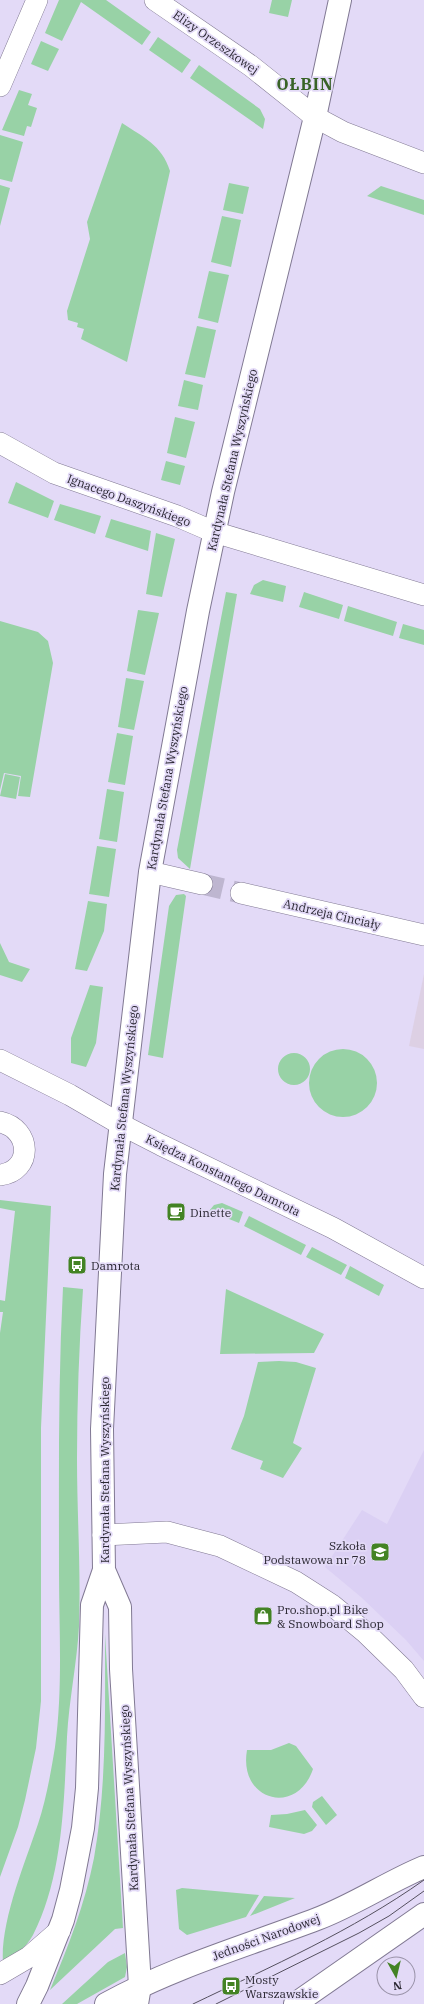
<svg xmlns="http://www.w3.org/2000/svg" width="424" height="2004" font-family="'IBM Plex Serif',serif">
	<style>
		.commercial { fill: #ddd0e4 }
		.built { fill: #dbd0f4 }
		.green { fill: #98d2a6 }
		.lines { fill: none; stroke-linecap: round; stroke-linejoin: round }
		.minor-tunnel { stroke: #beb6d0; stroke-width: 21; stroke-dasharray: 21 10; stroke-linecap: butt }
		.minor-casing { stroke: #817993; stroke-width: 22 }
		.tertiary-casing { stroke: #817993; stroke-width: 24 }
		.secondary-casing { stroke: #817993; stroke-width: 24 }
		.minor { stroke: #fff; stroke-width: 21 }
		.tertiary { stroke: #fff; stroke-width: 22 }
		.secondary { stroke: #fff; stroke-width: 22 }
		.tram { stroke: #55505f; stroke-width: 1 }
		.labels { text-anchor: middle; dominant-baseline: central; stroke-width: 3.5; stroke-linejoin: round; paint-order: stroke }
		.street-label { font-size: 12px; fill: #2a2732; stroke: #e3daf7 }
		.poi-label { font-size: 12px; fill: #2a2732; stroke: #e3daf7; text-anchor: start }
		.district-label { font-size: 16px; font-weight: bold; letter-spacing: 1px; fill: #396327; stroke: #e3daf7 }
	</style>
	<rect width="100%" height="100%" fill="#e3daf7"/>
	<path class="commercial" d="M424,974V1049L409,1046Z"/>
	<path class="built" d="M424,1450V1661L406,1640L361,1597L325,1567L362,1510L387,1524Z"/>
	<path class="green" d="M59,0H106L151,32L142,45L81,2L62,41L45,33Z
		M272,0H292L288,17L269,13Z
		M158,37L191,60L182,73L149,50Z
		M41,41L59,49L48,71L31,64Z
		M199,65L260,109L265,119L263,129L190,78Z
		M19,90L32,94L28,105L37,108L31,127L27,126L24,136L2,130Z
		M122,123C143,137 162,145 170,171L127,362L81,339L84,329L77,327L78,323L68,320L67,311L90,239L87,222Z
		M0,135L23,142L12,182L0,179Z
		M229,183L249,187L243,214L223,210Z
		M0,185L10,188L0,226Z
		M381,186L424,200V215L367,196Z
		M222,216L241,220L231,267L211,262Z
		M209,271L229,275L218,323L198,318Z
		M197,326L216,330L205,378L185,374Z
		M184,380L203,385L198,410L178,406Z
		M175,417L195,422L186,458L167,453Z
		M166,461L185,466L180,485L161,480Z
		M16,482L54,501L48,518L8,503Z
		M60,504L101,516L95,534L54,520Z
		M111,519L151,531L148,551L105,537Z
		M156,533L175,539L162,597L146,594Z
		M263,580L286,586L283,602L250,594L254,585Z
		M226,592L237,594L190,869L178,858L177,850Z
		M304,592L343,605L339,619L299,607Z
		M348,606L397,622L393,636L344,621Z
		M138,610L159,613L145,675L127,671Z
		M0,621L38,632L48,641L53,663L30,797L18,796L21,776L4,773L0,790Z
		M403,624L424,630V645L399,638Z
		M126,678L144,681L134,730L118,727Z
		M117,733L133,736L125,785L108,782Z
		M5,774L20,777L16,799L0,796Z
		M107,789L124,792L117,842L99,839Z
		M97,846L116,849L109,897L89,894Z
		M184,894L186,896L163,1058L148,1055L169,906L176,895Z
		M88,901L107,904L104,931L87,971L75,969Z
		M0,943L9,962L30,969L22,982L0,975Z
		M90,985L103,987L96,1043L86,1067L71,1063V1038Z
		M309 1083a34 34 0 1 1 68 0a34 34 0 1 1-68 0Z
		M278 1069a16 16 0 1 1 32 0a16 16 0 1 1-32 0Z
		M0,1200L51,1206L41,1428V1701L36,1748L25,1800L18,1827L0,1877V1333L3,1312H0V1300L5,1301L15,1211L0,1208Z
		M222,1203L243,1212L239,1223L209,1211L214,1205Z
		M249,1216L306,1245L301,1255L244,1226Z
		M312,1247L347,1265L341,1275L306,1257Z
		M350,1266L384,1285L379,1296L345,1278Z
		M63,1287L83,1289C79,1345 77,1402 77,1459C77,1515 81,1571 79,1626C77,1663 69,1700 67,1737C64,1801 63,1877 33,1935C26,1948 15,1955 3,1963C0,1922 25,1863 38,1824C46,1800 51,1772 55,1747C63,1689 59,1630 59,1572C59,1477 58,1382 63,1287Z
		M226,1289L324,1334L314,1353L220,1354Z
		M279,1361L296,1362L316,1368L293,1443L302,1448L283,1478L260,1469L263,1461L231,1449L244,1416L258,1362Z
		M105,1634L123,1928L115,1929L50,1990C68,1947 85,1904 94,1858C107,1784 105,1708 105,1634Z
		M289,1743L296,1746L313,1769C297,1817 238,1801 247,1750H271Z
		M322,1796L337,1815L326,1825L312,1807L313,1802Z
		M305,1810L317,1825L312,1831L304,1834L269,1827L271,1815L287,1814Z
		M182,1888L259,1895L246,1917L187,1935L179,1929L176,1890Z
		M264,1896L295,1898L250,1916Z
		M125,1953L127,1967L125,1977L77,2004H62L108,1962Z"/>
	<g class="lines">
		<path class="minor-tunnel" d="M202,884L241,893"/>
		<g class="minor-casing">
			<path id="minor" d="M155,0L251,66L315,117L343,132L424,163
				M0,86L37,0
				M0,443L54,473L177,516L214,532L424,595
				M150,872L202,884
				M241,893L424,935
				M0,1060L70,1095L120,1124L161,1145L333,1228L424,1278
				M0,1122C32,1129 33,1171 0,1175
				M103,1535L167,1532L220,1546L296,1582L332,1605L366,1633L404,1670L424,1697
				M0,1974L29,1957L60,1930"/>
		</g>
		<g class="tertiary-casing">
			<path id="tertiary" d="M106,2004C173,1967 246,1946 317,1919C354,1905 388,1882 424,1867
				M295,2004L424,1914"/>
		</g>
		<g class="secondary-casing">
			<path id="secondary" d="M104,1570L120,1607L121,1669L140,1986L137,2004
				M28,2004L37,1986L63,1920L71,1890L83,1828L87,1788L92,1605L104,1570L102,1429L115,1174L150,872L198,611L223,492L315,117L340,0"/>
		</g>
		<use href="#minor" class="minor"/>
		<use href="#tertiary" class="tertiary"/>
		<use href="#secondary" class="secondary"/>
		<path class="tram" d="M193,2004C272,1966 352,1931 424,1880
			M216,2004L359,1933L389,1916L424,1891"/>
	</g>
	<defs>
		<g id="cafe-square" transform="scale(1)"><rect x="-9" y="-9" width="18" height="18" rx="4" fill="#438324" stroke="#e3daf7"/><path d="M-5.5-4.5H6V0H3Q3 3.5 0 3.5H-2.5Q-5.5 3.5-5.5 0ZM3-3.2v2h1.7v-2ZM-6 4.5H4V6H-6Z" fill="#fff"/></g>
		<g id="bus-square" transform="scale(1)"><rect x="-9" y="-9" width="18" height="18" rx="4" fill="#438324" stroke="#e3daf7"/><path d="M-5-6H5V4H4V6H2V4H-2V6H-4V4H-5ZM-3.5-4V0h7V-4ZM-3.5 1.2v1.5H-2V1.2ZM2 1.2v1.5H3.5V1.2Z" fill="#fff"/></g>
		<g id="school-square" transform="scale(1)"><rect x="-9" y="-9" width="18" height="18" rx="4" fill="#438324" stroke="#e3daf7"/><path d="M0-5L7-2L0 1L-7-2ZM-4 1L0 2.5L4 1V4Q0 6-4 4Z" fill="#fff"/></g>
		<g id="shop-square" transform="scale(1)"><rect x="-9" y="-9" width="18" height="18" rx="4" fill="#438324" stroke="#e3daf7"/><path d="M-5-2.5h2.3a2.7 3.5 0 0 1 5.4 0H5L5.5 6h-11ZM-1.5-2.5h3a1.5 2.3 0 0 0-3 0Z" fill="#fff"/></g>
	</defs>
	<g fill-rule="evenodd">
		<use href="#cafe-square" x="176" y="1212"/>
		<use href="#bus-square" x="77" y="1265"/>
		<use href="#school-square" x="380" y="1552"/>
		<use href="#shop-square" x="263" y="1616"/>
		<use href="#bus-square" x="231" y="1986"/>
	</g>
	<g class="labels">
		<g class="street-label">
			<text transform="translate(216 42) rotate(35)">Elizy Orzeszkowej</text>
			<text transform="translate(232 460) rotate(-77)">Kardynała Stefana Wyszyńskiego</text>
			<text transform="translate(129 500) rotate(20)">Ignacego Daszyńskiego</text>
			<text transform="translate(167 778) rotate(-80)">Kardynała Stefana Wyszyńskiego</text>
			<text transform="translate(332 914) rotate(13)">Andrzeja Cinciały</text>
			<text transform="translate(124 1098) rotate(-84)">Kardynała Stefana Wyszyńskiego</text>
			<text transform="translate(223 1175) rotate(26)">Księdza Konstantego Damrota</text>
			<text transform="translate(104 1470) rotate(-90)">Kardynała Stefana Wyszyńskiego</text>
			<text transform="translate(129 1798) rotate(-93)">Kardynała Stefana Wyszyńskiego</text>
			<text transform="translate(266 1937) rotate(-20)">Jedności Narodowej</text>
		</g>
		<g class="poi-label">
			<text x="190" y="1212">Dinette</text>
			<text x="91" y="1265">Damrota</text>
			<text x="366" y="1545" text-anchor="end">Szkoła<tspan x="366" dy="14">Podstawowa nr 78</tspan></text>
			<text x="277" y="1609">Pro.shop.pl Bike<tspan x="277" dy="14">&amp; Snowboard Shop</tspan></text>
			<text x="245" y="1979">Mosty<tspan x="245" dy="14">Warszawskie</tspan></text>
		</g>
		<g class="district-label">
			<text x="305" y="84">OŁBIN</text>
		</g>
	</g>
	<g transform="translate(396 1976) rotate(172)"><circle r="19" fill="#e3daf7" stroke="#9992a8"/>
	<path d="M0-3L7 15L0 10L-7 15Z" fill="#438324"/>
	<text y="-6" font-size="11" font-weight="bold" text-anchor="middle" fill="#2a2732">N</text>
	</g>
</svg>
